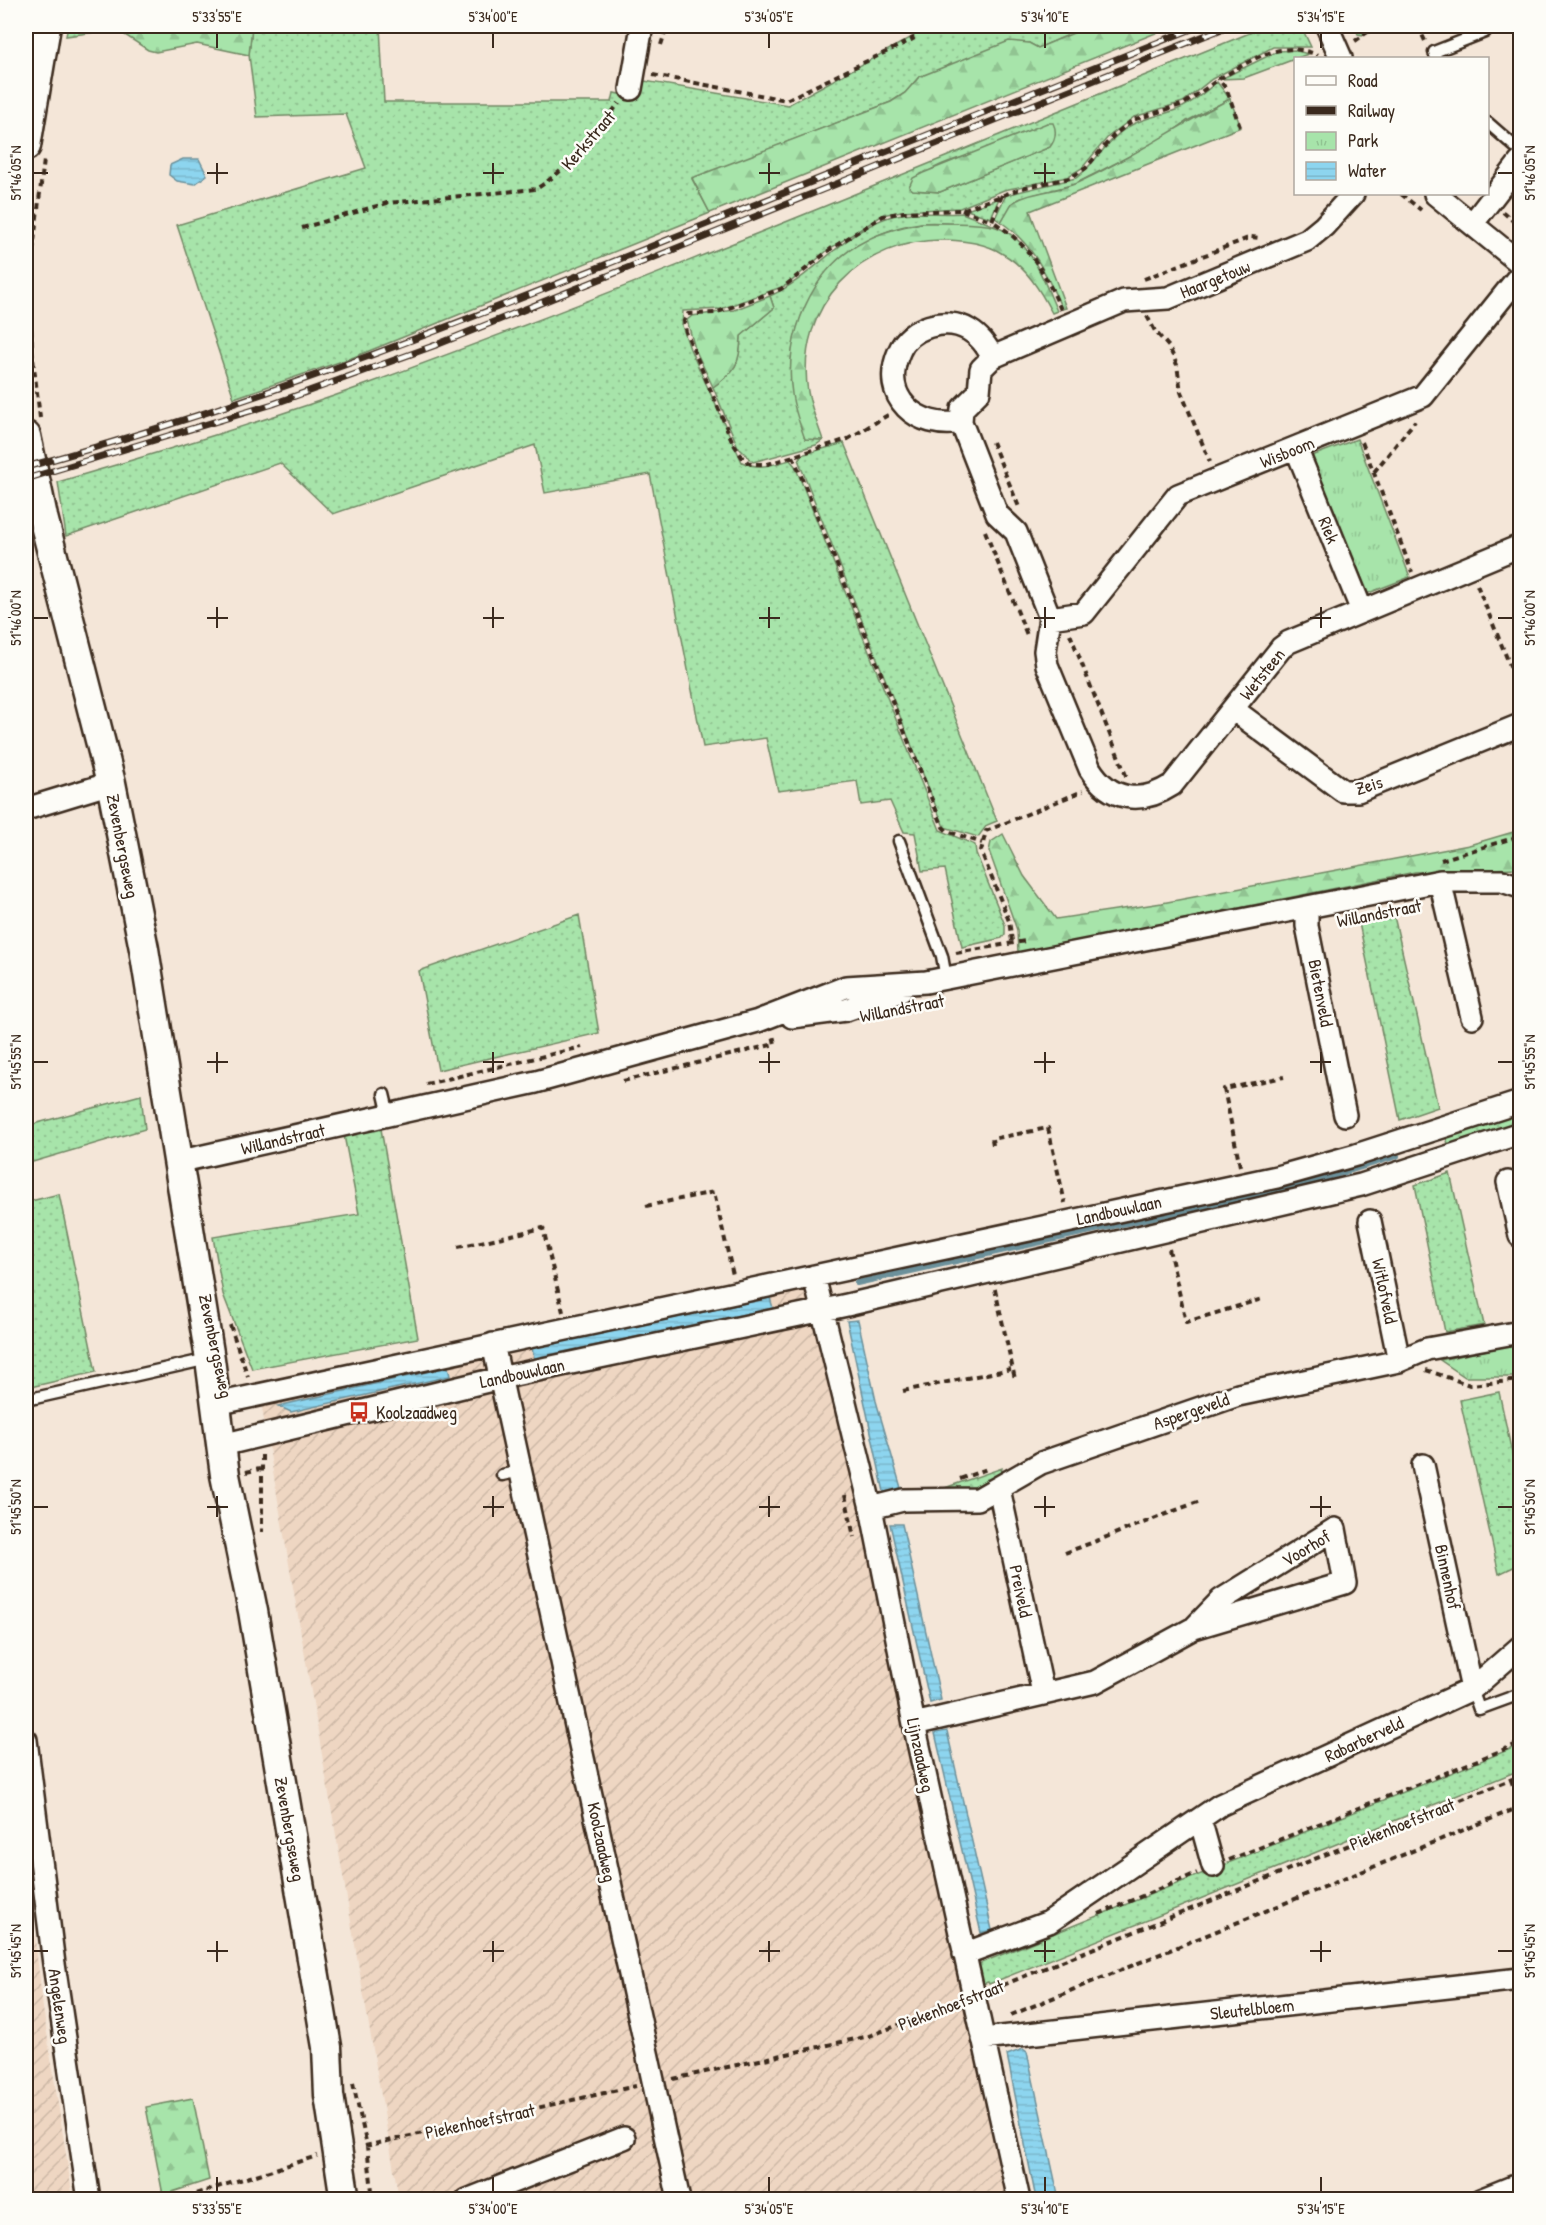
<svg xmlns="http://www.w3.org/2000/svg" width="1546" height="2225" font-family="'Patrick Hand',sans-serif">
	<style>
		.industrial { fill: url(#industrial-furrows) }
		.grass { fill: url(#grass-dots); stroke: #718764; stroke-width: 1.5; fill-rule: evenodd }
		.forest { fill: url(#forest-firs); stroke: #718764; stroke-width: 1.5 }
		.park { fill: url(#park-tufts); stroke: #718764; stroke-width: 1.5 }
		.water { fill: url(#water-rules); stroke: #6c919b; stroke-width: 1.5 }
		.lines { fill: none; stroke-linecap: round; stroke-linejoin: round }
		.stream { stroke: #6c919b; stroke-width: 6 }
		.lane-casing { stroke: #3b2a1e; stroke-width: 15 }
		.street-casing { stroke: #3b2a1e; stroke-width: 26 }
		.secondary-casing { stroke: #3b2a1e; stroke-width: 33 }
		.path { stroke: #3b2a1e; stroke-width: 4; stroke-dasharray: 6 4.5; stroke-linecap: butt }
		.lane { stroke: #fdfcf7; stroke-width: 10 }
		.street { stroke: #fdfcf7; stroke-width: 21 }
		.secondary { stroke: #fdfcf7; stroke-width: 28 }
		.rail-casing { stroke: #3b2a1e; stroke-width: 7 }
		.rail { stroke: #fdfcf7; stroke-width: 4.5; stroke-dasharray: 14; stroke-linecap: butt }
		.ticks { fill: none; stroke: #3b2a1e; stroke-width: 2 }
		.labels { text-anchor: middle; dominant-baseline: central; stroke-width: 5; stroke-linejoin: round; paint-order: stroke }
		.street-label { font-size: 18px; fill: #3b2a1e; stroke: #fdfcf7 }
		.poi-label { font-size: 18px; fill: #3b2a1e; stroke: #fdfcf7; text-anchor: start }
		.neatline { fill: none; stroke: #3b2a1e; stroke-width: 2 }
		.ticks-label { font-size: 15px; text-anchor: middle; fill: #3b2a1e }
	</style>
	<defs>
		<pattern id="industrial-furrows" width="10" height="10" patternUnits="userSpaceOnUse" patternTransform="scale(1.5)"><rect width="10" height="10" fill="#eed6c2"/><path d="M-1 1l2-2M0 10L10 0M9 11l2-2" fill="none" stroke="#cdb8a6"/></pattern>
		<pattern id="grass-dots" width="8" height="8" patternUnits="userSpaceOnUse" patternTransform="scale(1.5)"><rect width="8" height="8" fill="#a7e4aa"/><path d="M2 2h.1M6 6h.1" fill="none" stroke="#91c492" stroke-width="1.8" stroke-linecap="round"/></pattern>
		<pattern id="forest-firs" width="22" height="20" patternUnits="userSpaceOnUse" patternTransform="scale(1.5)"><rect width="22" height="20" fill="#a7e4aa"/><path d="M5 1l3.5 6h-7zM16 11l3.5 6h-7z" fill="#91c492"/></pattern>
		<pattern id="park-tufts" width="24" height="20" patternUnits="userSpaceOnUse" patternTransform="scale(1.5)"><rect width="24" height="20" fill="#a7e4aa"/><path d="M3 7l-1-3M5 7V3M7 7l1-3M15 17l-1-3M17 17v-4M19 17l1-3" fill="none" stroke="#91c492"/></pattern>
		<pattern id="water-rules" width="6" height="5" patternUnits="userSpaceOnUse" patternTransform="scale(1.5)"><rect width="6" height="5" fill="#8dd5ef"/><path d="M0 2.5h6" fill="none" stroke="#7bb7cc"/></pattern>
	</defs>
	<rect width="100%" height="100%" fill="#f4e6d8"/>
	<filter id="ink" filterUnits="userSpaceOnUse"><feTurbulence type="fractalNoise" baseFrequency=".0167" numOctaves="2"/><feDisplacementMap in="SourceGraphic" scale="12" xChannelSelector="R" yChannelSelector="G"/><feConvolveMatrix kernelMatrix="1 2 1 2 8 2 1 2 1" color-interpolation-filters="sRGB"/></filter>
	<g filter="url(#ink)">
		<path class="industrial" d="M816,1267L1023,2199H399L258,1385Z
			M26,1860L43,2008L73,2199H26Z"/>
		<path class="grass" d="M252,26H380L384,102H612L614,93L629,96L633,79L788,105L914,36L910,26H1090L1038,48L1029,43L919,77L905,93L891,102L692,179L710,213L354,357L234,398L177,225L366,168L346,114L257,117L249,55Z
			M1267,26H1301L1311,47H1273L1212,79L1183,102L1134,117L1108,137L1082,168L1067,177L1004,190L960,208L901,211L883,215L829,249L787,285L721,309L683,311L682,326L690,349L742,462C759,470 772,465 790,460L795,466L940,830L975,845L976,853L1005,925V934L1002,938L962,947L945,869L922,871L915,833L904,832L890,801L861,805L857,781L778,791L766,738L703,747L650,474L545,493L535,445L333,514L280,463L66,536L58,482C160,452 262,422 362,386C667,275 966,147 1267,26ZM1050,147L940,192L913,190L909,186C946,150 1001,151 1050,147Z
			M1294,50L1308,54L1244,78L1221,79L1278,51Z
			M1217,82L1230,99L1187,121L1163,139L1075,184L1018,199L1001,222L995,218L1006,195L1076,178C1095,164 1106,141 1126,128C1144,116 1164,116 1183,107C1195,101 1207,90 1217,82Z
			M999,198L991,218L967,210Z
			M962,213L995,226C970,227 945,220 921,223C862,231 816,270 798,326C794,340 790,356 791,371C792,393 801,417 805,439L823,440L816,445L753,462L738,447L713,387C735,372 740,364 741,336L774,308L770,296C814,277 843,232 889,217C911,210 939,215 962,213Z
			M844,443L997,821L987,825L978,837L944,827L799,462L801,455Z
			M579,915L599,1033L438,1070L419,971Z
			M1394,916L1438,1107L1400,1120L1359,923Z
			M141,1095L145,1129L26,1164V1126Z
			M1520,1110V1124L1449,1147L1445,1134Z
			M381,1129L418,1338L252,1369L223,1294L213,1237L359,1214L344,1135Z
			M26,1170L31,1201L59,1194L96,1372L26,1388Z
			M1450,1173L1484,1325L1445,1332L1415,1185Z
			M1499,1392L1520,1491V1564L1499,1574L1460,1400Z
			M1002,1468L1000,1480L978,1492L927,1494Z
			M1520,1745V1770L989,1984L988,1982L980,1985L976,1965Z"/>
		<path class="forest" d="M68,26H252L249,55L197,44L156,52L148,50L119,31L110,30L66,36Z
			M1090,26H1173L710,213L692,178L891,102L905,93L919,77L1009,41L1029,43L1038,48Z
			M1355,26H1390L1363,35L1358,34Z
			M1230,99L1241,127L1030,211L1066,308L1062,309C1047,275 1033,244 1001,222L1012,203C1031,191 1056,192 1077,183C1131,159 1178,125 1230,99Z
			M1047,123H1053C1057,131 1055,140 1050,147L940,192L913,190L909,187L913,178L923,173Z
			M922,223C939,223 983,222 996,227C1031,238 1044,282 1057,311L1052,313C1040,290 1026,267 1003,254C986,243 967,241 947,240C862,237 794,306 808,392C811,408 818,425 823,440L805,439C800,425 794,409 792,394C783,337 812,267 865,241C883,231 903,227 922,223Z
			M770,296L774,308L741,336C740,364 736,371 713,387L695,349L687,320L692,316L734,310Z
			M1520,830V866L1517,868L1415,872L1018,953L1017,930L989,851L991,842L1003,834L1024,876L1056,919L1162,903L1469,845Z
			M193,2098L209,2180L163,2195L146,2107Z"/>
		<path class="park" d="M1357,439L1410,577L1366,594L1312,456Z
			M1520,1343V1377H1465L1440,1360Z"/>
		<path class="water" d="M183,159H199L207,175L195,184L177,181L169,175L170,165Z
			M770,1298L773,1308L534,1358L532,1348Z
			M858,1320L876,1401L901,1488L884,1492L847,1321Z
			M448,1367L450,1376L291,1412L278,1406Z
			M890,1524H902L941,1700L930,1703Z
			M947,1731L992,1930L981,1933L935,1733Z
			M1023,2049L1027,2052L1059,2199H1036L1007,2055Z"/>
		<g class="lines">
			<path class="stream" d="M857,1283L1316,1181L1397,1156"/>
			<g class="lane-casing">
				<path id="lane" d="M1436,58L1434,52L1485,32
					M1488,123L1520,151
					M899,841L942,956L946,978
					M384,1094L389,1115
					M26,1400L208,1359
					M502,1475L521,1471
					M1472,1689L1479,1709L1520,1694"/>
			</g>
			<g class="street-casing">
				<path id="street" d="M1327,26L1341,58
					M631,89L642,26
					M1435,194L1520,263
					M1473,223L1520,162
					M993,357L1124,301L1168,298L1307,240L1324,226L1353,194
					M961,422C918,430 879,398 899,352C909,327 946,316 969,330C981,337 986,346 993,357L981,369L979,392L962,409L961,422L997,514L1016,532L1050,618L1045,651L1047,665L1090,769C1110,801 1141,805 1172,785L1281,648L1289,642L1520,546
					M1296,448L1362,611
					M1050,618L1084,613L1178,495L1423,396L1520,275
					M1234,710L1343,791H1358L1520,725
					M26,809L111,783
					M1440,881L1472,1017
					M1307,907V926L1345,1115
					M792,1017L846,1010L901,991
					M177,1162L536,1082L758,1021L846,987L926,982L1440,881H1502L1520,887
					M1508,1182L1520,1236
					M1370,1221L1399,1361
					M814,1276L871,1508L914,1724L1019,2200
					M493,1344L679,2200
					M216,1404L1277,1177L1356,1155L1520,1102
					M222,1445L500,1378L847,1305L1361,1185L1520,1133
					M1423,1465L1472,1689
					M999,1489L1043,1693
					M871,1508L903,1500L978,1499L1041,1463L1238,1395L1399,1361L1427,1349L1520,1332
					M914,1724L1095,1682L1194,1628L1345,1583L1335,1529L1221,1600L1194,1628
					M26,1740L54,1964L89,2200
					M1200,1819L1213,1866
					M964,1954L1049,1922L1220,1805L1472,1689L1520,1647
					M983,2039L1520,1979
					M467,2200L624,2138
					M1480,2200L1520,2184"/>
			</g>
			<g class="secondary-casing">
				<path id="secondary" d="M26,146L46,26
					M26,436L43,517L111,783L144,949L210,1359L225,1475L253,1611L327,2047L329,2095L345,2200"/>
			</g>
			<path class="path" d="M1418,26L1425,41
				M1355,41L1376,26
				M661,45L667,26
				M653,75L786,100L913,39L907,26
				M1240,127L1227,90L1219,79C1253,60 1277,39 1318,55
				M1401,194L1421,210
				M1002,195L992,221C1028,243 1045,272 1061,310
				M962,210L992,221
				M1503,212L1520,227
				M302,228L387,203L536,189C571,167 594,136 619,103
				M1144,279L1251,237L1260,238
				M1147,316L1155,331L1169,347L1177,365L1181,392L1210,462
				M888,415L848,439L768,464H751L744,460L733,443L686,332L684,321L688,314L715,313L781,289L832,248L883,216L904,212L962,210L1026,187L1070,178L1086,168L1114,135L1133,120L1184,104L1219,79
				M40,418L32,350L29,282L44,160
				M992,442L1019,507
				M1362,442L1412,572
				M793,456L943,827L947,831L982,843
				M1374,472L1415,421
				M985,531L1027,635
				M1477,585L1520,690
				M1070,634L1127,778
				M1441,860L1520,836
				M1012,941L1009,921L981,851L986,831L1083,791
				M956,953L1025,941
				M1515,1002L1520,1000
				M623,1081L775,1044L773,1035
				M426,1084L582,1047
				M993,1145L992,1139L1048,1128L1065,1203
				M1240,1166L1224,1089L1284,1077
				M646,1206L714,1192L733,1275
				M458,1247L543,1228L563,1312
				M1169,1249L1186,1322L1262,1299
				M995,1289L1015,1379
				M230,1325L248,1377
				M1426,1370L1470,1385L1520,1380
				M903,1391L1011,1369
				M262,1455V1532
				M246,1472L260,1469
				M960,1479L987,1469
				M845,1495L854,1537
				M1065,1553L1200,1501
				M1511,1780L1520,1804
				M1229,1860L1520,1743
				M1099,1914L1197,1873
				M993,1989L1520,1776
				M1011,2015L1520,1807
				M673,2079L869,2036L958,2003
				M353,2083L367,2146L373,2200
				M365,2146L636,2086
				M176,2200L317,2156"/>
			<use href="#lane" class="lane"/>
			<use href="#street" class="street"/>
			<use href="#secondary" class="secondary"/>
			<g class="rail-casing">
				<path id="rail" d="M26,467C257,404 479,316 702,226C868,159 1033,92 1199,26
					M26,479L273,404L436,345L1229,26"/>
			</g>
			<use href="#rail" class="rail"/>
		</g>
	</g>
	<path class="ticks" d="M217,33V48M493,33V48M769,33V48M1045,33V48M1321,33V48M217,163V184M493,163V184M769,163V184M1045,163V184M33,173H48M207,173H228M483,173H504M759,173H780M1034,173H1055M1498,173H1513M217,607V628M493,607V628M769,607V628M1045,607V628M1321,607V628M33,618H48M207,618H228M483,618H504M759,618H780M1034,618H1055M1310,618H1331M1498,618H1513M217,1052V1073M493,1052V1073M769,1052V1073M1045,1052V1073M1321,1052V1073M33,1062H48M207,1062H228M483,1062H504M759,1062H780M1034,1062H1055M1310,1062H1331M1498,1062H1513M217,1496V1517M493,1496V1517M769,1496V1517M1045,1496V1517M1321,1496V1517M33,1507H48M207,1507H228M483,1507H504M759,1507H780M1034,1507H1055M1310,1507H1331M1498,1507H1513M217,1941V1962M493,1941V1962M769,1941V1962M1045,1941V1962M1321,1941V1962M33,1951H48M207,1951H228M483,1951H504M759,1951H780M1034,1951H1055M1310,1951H1331M1498,1951H1513M217,2177V2192M493,2177V2192M769,2177V2192M1045,2177V2192M1321,2177V2192"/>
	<defs>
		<g id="bus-bare" transform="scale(1.62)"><path d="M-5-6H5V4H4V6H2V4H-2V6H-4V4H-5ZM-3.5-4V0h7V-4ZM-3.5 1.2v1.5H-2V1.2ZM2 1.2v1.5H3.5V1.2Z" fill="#c8321e" stroke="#fdfcf7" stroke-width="2.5" paint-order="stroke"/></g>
	</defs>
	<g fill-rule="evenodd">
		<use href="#bus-bare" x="359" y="1412"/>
	</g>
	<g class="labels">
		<g class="street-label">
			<text transform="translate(588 140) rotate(-49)">Kerkstraat</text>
			<text transform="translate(1215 279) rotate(-22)">Haargetouw</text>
			<text transform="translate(1287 452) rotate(-22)">Wisboom</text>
			<text transform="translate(1329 530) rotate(68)">Riek</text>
			<text transform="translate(1262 674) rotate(-51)">Wetsteen</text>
			<text transform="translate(1369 785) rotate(-17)">Zeis</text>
			<text transform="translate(123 846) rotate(79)">Zevenbergseweg</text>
			<text transform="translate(1379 913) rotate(-11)">Willandstraat</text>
			<text transform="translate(1321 993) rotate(79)">Bietenveld</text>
			<text transform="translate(902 1008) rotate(-11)">Willandstraat</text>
			<text transform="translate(283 1139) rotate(-13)">Willandstraat</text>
			<text transform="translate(1119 1210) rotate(-12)">Landbouwlaan</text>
			<text transform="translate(1385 1291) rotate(78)">Witlofveld</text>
			<text transform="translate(216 1346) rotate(78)">Zevenbergseweg</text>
			<text transform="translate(522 1373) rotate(-12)">Landbouwlaan</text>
			<text transform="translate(1191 1411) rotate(-19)">Aspergeveld</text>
			<text transform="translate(1306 1548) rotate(-31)">Voorhof</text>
			<text transform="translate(1448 1577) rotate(78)">Binnenhof</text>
			<text transform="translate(1021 1591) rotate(78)">Preiveld</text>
			<text transform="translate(1364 1739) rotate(-25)">Rabarberveld</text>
			<text transform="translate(921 1755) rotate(78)">Lijnzaadweg</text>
			<text transform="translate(1402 1824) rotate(-22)">Piekenhoefstraat</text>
			<text transform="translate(290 1829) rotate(80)">Zevenbergseweg</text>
			<text transform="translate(602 1842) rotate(78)">Koolzaadweg</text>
			<text transform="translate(951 2005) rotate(-21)">Piekenhoefstraat</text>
			<text transform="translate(60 2006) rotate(82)">Angelenweg</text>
			<text transform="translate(1252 2009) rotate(-6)">Sleutelbloem</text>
			<text transform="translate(480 2121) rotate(-12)">Piekenhoefstraat</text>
		</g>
		<g class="poi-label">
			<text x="376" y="1412">Koolzaadweg</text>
		</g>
	</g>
	<rect width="1546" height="2225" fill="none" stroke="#fdfcf7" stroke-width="66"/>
	<rect x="1294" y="57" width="195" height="138" fill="#fdfcf7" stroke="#afa8a0" stroke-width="1.5"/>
	<rect x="1306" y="76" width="30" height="9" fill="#fdfcf7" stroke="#afa8a0" stroke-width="1.5"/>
	<text x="1348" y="87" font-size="18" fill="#3b2a1e">Road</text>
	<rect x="1306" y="106" width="30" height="9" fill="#3b2a1e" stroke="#afa8a0" stroke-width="1.5"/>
	<text x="1348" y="117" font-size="18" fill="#3b2a1e">Railway</text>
	<rect x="1306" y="132" width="30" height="18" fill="url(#park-tufts)" stroke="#afa8a0" stroke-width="1.5"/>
	<text x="1348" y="147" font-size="18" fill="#3b2a1e">Park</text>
	<rect x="1306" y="162" width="30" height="18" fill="url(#water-rules)" stroke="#afa8a0" stroke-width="1.5"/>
	<text x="1348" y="177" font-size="18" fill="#3b2a1e">Water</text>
	<rect x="33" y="33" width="1480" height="2159" class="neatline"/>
	<g class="ticks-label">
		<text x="217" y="22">5°33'55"E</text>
		<text x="493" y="22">5°34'00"E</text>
		<text x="769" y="22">5°34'05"E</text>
		<text x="1045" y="22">5°34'10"E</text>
		<text x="1321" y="22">5°34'15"E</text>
		<text transform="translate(16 173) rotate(-90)" y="5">51°46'05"N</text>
		<text transform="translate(1530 173) rotate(-90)" y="5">51°46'05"N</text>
		<text transform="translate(16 618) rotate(-90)" y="5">51°46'00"N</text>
		<text transform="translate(1530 618) rotate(-90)" y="5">51°46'00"N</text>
		<text transform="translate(16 1062) rotate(-90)" y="5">51°45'55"N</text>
		<text transform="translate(1530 1062) rotate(-90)" y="5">51°45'55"N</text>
		<text transform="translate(16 1507) rotate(-90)" y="5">51°45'50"N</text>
		<text transform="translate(1530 1507) rotate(-90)" y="5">51°45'50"N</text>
		<text transform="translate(16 1951) rotate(-90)" y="5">51°45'45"N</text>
		<text transform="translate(1530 1951) rotate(-90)" y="5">51°45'45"N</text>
		<text x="217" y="2214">5°33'55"E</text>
		<text x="493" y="2214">5°34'00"E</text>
		<text x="769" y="2214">5°34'05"E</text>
		<text x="1045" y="2214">5°34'10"E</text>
		<text x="1321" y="2214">5°34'15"E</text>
	</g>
</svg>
